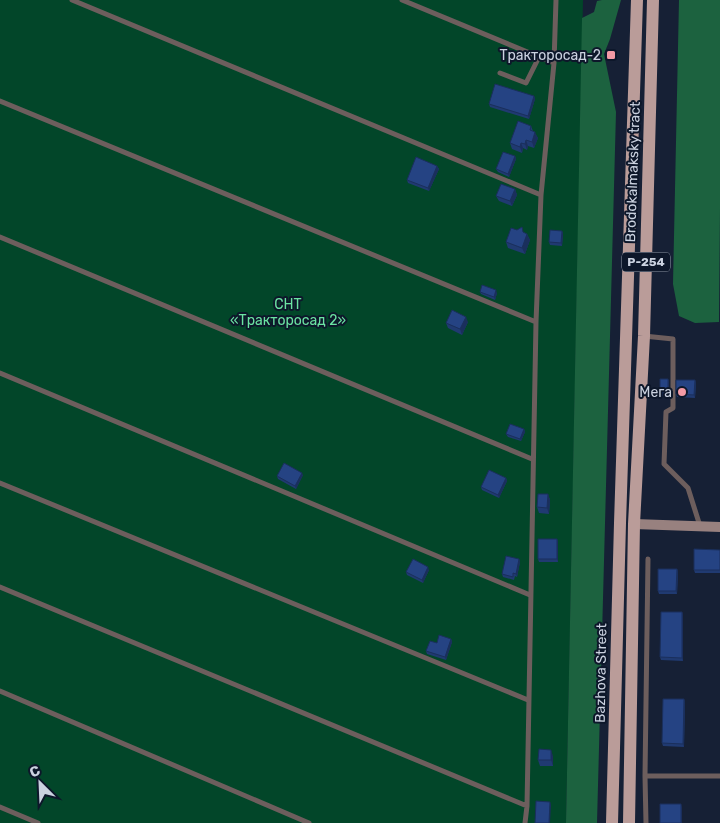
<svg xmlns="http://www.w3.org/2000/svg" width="720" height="823" font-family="Rubik,sans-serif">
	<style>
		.green { fill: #024629 }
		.forest { fill: #1c623f }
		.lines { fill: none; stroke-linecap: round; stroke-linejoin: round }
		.lane { stroke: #6d5e5d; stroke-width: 5 }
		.secondary { stroke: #98817f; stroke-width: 10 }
		.primary { stroke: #ba9c99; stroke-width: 12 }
		.wall { fill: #203a71 }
		.shaded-wall { fill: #1a2f5c }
		.building { fill: #254383; stroke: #1a2f5c }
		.poi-dot { fill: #f49aa5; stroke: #0d172a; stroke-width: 2 }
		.labels { text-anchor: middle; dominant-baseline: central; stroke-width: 4; stroke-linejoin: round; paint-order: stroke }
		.shield { fill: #0d172a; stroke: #929aa9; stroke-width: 1 }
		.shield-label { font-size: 12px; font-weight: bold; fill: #cbd2e0 }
		.poi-label { font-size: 14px; fill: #cbd2e0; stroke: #0d172a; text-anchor: end }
		.street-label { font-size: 14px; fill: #cbd2e0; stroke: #0d172a }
		.park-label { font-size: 14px; fill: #6be3a2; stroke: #0d172a }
	</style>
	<rect width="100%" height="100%" fill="#162035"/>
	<path class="green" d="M0,0H583L566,823H0Z"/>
	<path class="forest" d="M602,0H621L610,39L604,54L616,112L597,823H566L582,18L594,12L597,1Z
		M679,0H720V209L719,322L695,323L679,316L673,284Z"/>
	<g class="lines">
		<path class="lane" d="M72,0L541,195
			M402,0L554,63
			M500,73L526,83L539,57
			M0,101L536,322
			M0,237L532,459
			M644,336L673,339V408L666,412L664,464L688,488L700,526
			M0,373L530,595
			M0,483L528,700
			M0,587L527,806
			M0,691L309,823
			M645,776H720
			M0,807L38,823
			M525,823L527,806L536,322L541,195L554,63L556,0
			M646,823L645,776L648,559"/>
		<path class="secondary" d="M634,524L720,527"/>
		<path class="primary" d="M612,823L620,523L637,0
			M629,823L634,524L644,336L653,0"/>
	</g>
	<path class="wall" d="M534,96L535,99L529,119L490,107L489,104Z
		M531,126L533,131L538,138L534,148L528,146L527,150L523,148L522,153L512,149L510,143Z
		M515,156L516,159L509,177L498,172L496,169Z
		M437,166L439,169L429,191L408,183L407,180Z
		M515,189L517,195L512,206L499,201L496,196Z
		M562,231L563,234L562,246L550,245L549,242Z
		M524,233L527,234L530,240L525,254L508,248L506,242Z
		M480,292L497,293L495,300L481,294Z
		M468,322L462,335L448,328L446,323Z
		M668,379L669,382V397L661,396L660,394Z
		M695,380L696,383L695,398L677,397L676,394Z
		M524,429L525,432L521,441L508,437L506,434Z
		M303,475L296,489L278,479L277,476Z
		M506,478L507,481L499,498L482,490L481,487Z
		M548,494L550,500L549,514L539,513L537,507Z
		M557,539L558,542V562H539L538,559Z
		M720,550V573H695L694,570Z
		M519,559L520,562L517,577L515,576L514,580L503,577L502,574Z
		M677,569L678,572L677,594H659L658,591Z
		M429,570L423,583L407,575L406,572Z
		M682,612L683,615V661L661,660L660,657Z
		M451,639L452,642L446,660L427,654L426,651L437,643Z
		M684,699L685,702L684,747L663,746L662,743Z
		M553,756V766H540L538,760Z"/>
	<path class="shaded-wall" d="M534,96L535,99L529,119L528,116Z
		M535,132L538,138L534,148L532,142Z
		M526,140L528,146L527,150L525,144Z
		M521,143L523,148L522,153L520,147Z
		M515,156L516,159L509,177L508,174Z
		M437,166L439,169L429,191L428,188Z
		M515,189L517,195L512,206L510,201Z
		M562,231L563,234L562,246L561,243Z
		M527,234L530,240L525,254L522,248Z
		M496,290L497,293L495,300L494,297Z
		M466,317L468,322L462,335L460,329Z
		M668,379L669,382V397L668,394Z
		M695,380L696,383L695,398L694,395Z
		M524,429L525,432L521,441L520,439Z
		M302,473L303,475L296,489L295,486Z
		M506,478L507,481L499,498L498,495Z
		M548,494L550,500L549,514L547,508Z
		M557,539L558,542V562L557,559Z
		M519,559L520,562L517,577L516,574Z
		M428,567L429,570L423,583L422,580Z
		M677,569L678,572L677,594L676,591Z
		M682,612L683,615V661L682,658Z
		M451,639L452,642L446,660L445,657Z
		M684,699L685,702L684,747L683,744Z
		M551,750L553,756V766L551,760Z
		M550,802L551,805L550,823H549Z
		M681,804L682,807V823H681Z"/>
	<path class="building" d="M495,84L534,96L528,116L489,104Z
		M518,121L531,126L530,130L535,132L532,142L526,140L525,144L521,143L520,147L510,143Z
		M503,152L515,156L508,174L496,169Z
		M416,157L437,166L428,188L407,180Z
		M501,184L515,189L510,201L496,196Z
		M522,227L523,232L527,234L522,248L506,242L511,228L517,230Z
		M550,230L562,231L561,243L549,242Z
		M482,285L496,290L494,297L480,292Z
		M452,310L466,317L460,329L446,323Z
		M660,379H668V394H660Z
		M676,380H695L694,395L676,394Z
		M510,424L524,429L520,439L506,434Z
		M284,463L302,473L295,486L277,476Z
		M489,470L506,478L498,495L481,487Z
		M538,494H548L547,508L537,507Z
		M538,539H557V559H538Z
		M694,549L720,550V570H694Z
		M506,556L519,559L516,574L513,573V577L502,574Z
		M413,559L428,567L422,580L406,572Z
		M658,569H677L676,591H658Z
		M661,612H682V658L660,657Z
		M439,635L451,639L445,657L426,651L430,641L437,643Z
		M663,699H684L683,744L662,743Z
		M539,749L551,750V760H538Z
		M536,801L550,802L549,823H535Z
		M660,804H681V823H660Z"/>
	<g class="poi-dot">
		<rect x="606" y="50" width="10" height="10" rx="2.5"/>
		<circle cx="682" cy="392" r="5"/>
	</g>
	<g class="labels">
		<rect class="shield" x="622" y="252.5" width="48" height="19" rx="4"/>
		<g class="shield-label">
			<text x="646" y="262">Р-254</text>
		</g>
		<g class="poi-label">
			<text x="601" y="55">Тракторосад-2</text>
			<text x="672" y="392">Мега</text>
		</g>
		<g class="street-label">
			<text transform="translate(633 172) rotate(-88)">Brodokalmaksky tract</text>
			<text transform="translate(601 673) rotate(-89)">Bazhova Street</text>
		</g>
		<g class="park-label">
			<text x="288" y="304">СНТ<tspan x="288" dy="16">«Тракторосад 2»</tspan></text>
		</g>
	</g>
	<g transform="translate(40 783) rotate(336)" stroke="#0d172a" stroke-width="4" paint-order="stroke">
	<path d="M0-4L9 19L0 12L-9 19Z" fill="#cbd2e0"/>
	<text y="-8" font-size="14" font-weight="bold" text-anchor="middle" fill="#cbd2e0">С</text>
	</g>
</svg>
